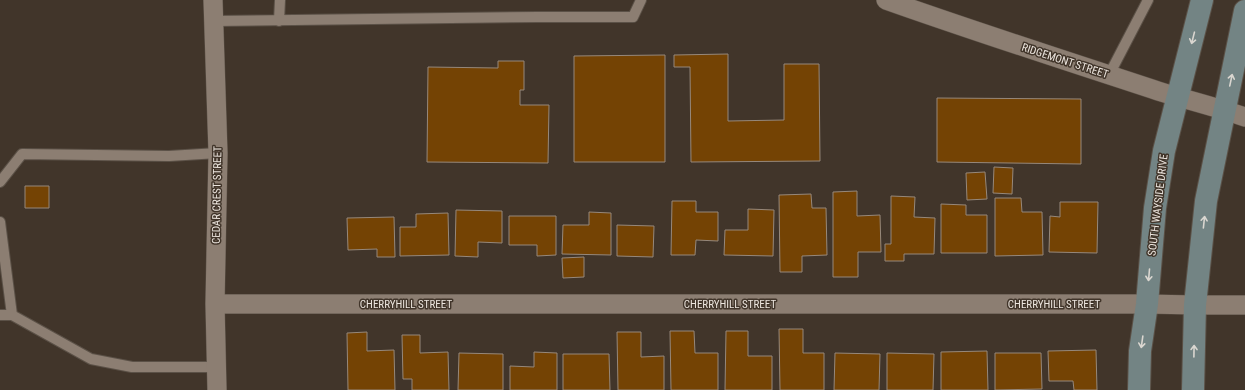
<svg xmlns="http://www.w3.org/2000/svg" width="1245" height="390" font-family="'Roboto Condensed',sans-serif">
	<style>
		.building { fill: #744304; stroke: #96887b }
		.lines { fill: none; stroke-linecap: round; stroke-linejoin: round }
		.lane-casing { stroke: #5b5147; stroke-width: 12 }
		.street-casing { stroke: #5b5147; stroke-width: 20 }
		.secondary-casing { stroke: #5b5147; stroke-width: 24 }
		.lane { stroke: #8c7e72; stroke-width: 10 }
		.street { stroke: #8c7e72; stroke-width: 19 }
		.secondary { stroke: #738484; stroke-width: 22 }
		.oneway { stroke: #dad6d0 }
		.labels { text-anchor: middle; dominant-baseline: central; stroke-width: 3; stroke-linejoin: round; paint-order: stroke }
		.street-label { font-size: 11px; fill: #ece5de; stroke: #41352a }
	</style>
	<rect width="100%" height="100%" fill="#41352a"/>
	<path class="building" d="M728,54V121L784,120V64H819L820,161L691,162L690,67H674V55Z
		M665,55V162H574V56Z
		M498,61H524V90H520V105H549L548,163L427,162L428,67L498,68Z
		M937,98L1081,99V164L937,162Z
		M994,167L1013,168L1012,194L993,193Z
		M985,172L987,199L967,200L966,173Z
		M25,186H49V208H25Z
		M857,191V216L880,215L881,252H858V277H833V192Z
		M811,194L812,208H826L827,255L802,256V272H780L779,195Z
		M891,196L915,197L914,217L935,218L934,254H904V261H885V244H891Z
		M995,198H1021L1022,212H1042L1043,255L995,256Z
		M672,201H696V212H718V241L696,240L695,255H671Z
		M1060,202H1098L1097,253L1049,252L1050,216L1060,217Z
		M941,204L966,205V215H987V253H941Z
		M748,209L774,210L773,256L724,255L725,230H748Z
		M456,210L502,211V243L478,242V257L455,256Z
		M589,212L611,213V255L562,254L563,225H589Z
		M448,213L449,255L400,256V227H416V214Z
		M509,216H556V255L537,256V245H509Z
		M394,217L395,257H377V249L348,250L347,218Z
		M617,225L654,226L653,257L617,256Z
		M584,257V277L563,278L562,258Z
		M779,329H803V353H824V390H780Z
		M670,331H694L695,353H718V390H671Z
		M726,331H748V356H772V390H725Z
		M367,332V351L394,350L395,390H348L347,333Z
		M617,332H641V357L664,356V390H618Z
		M402,335H420V353L448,352L449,390H412V379H403Z
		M1096,350L1097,390H1074L1073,381H1049L1048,351Z
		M987,351L988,390H941V352Z
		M534,352L557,353V390H510V366L534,367Z
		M459,353L503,354V390H458Z
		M835,353L880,354L879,390H834Z
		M887,353L934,354L933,390H887Z
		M995,353H1041L1042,389L995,390Z
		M563,354H609L610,390H563Z"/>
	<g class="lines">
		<g class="lane-casing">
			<path id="lane" d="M214,21L538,17H633L641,0
				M279,21L280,0
				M1109,75L1148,0
				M0,182L22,154L169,156L218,153
				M0,222L12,315L91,359L132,367H217
				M0,315H12"/>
		</g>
		<g class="street-casing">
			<path id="street" d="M213,0L218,153L215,304L217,390
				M886,0C976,32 1067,61 1158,91C1187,100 1216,107 1245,117
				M215,304H1147L1195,305H1245"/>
		</g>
		<g class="secondary-casing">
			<path id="secondary" d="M1139,390L1140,351L1147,304L1155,208L1164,151L1202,0
				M1193,390L1195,305L1206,201L1245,11"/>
		</g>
		<use href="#lane" class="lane"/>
		<use href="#street" class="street"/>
		<use href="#secondary" class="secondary"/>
	</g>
	<defs><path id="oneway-shaft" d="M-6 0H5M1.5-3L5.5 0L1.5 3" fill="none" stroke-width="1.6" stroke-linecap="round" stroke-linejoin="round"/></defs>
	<g class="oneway">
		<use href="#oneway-shaft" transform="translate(1193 38) rotate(104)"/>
		<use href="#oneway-shaft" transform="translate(1231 80) rotate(-78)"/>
		<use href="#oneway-shaft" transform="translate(1204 222) rotate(-84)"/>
		<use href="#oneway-shaft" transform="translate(1149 275) rotate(95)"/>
		<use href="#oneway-shaft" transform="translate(1142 342) rotate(98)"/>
		<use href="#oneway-shaft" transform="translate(1194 351) rotate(-89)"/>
	</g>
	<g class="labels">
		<g class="street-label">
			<text transform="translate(1065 61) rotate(18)">RIDGEMONT STREET</text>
			<text transform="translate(217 195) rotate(-89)">CEDAR CREST STREET</text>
			<text transform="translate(1158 205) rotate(-83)">SOUTH WAYSIDE DRIVE</text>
			<text x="406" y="304">CHERRYHILL STREET</text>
			<text x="730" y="304">CHERRYHILL STREET</text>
			<text x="1054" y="304">CHERRYHILL STREET</text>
		</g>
	</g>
</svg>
